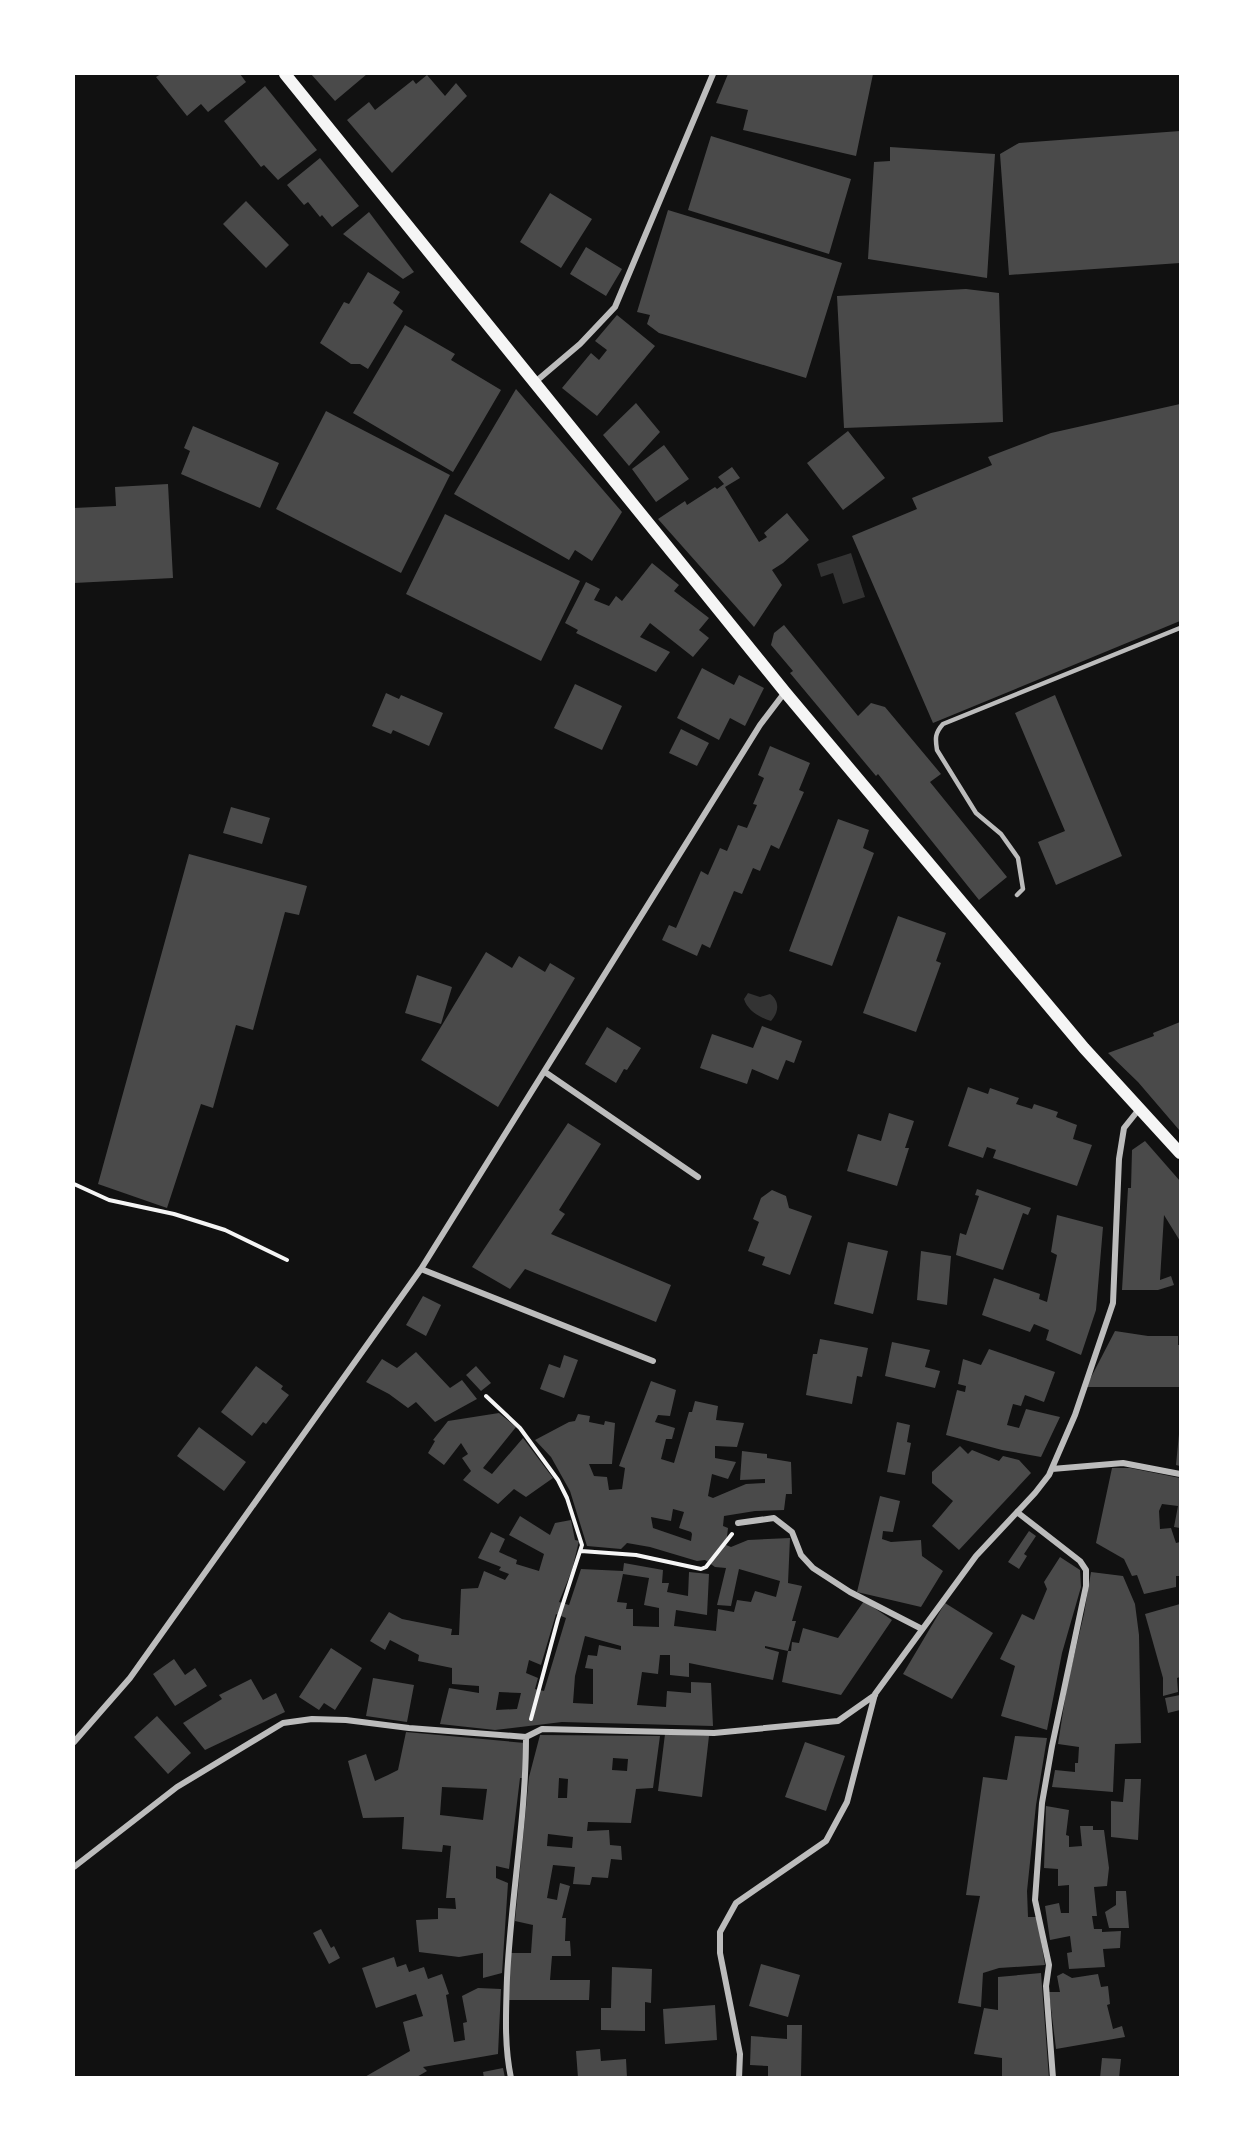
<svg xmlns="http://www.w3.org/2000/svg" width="1254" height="2151" font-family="Georgia,serif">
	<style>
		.water { fill: #333 }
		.building { fill: #4a4a4a; fill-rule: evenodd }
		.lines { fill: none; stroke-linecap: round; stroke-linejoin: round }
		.path { stroke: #f5f5f5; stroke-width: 4 }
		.service { stroke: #bcbcbc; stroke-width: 4.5 }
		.minor { stroke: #bcbcbc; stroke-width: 6 }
		.secondary { stroke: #f5f5f5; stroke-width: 12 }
	</style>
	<rect width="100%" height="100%" fill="#111"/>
	<path class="water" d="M851,553L865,597L843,604L833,573L821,577L817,564Z
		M748,993L760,997L770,994C780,1001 779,1012 771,1021C760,1018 747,1010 744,999Z"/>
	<path class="building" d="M161,74H240L246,82L208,112L201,104L187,116L156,77Z
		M311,74H367L335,101Z
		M728,74H873L856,156L743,130L748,110L716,103Z
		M427,75L445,96L456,83L467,96L392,173L347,120L369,102L375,110L413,80L416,84Z
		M265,86L317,150L278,180L264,165L261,167L224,121Z
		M1180,131V263L1009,275L1000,154L1019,143Z
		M711,136L851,179L829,254L688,210Z
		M890,147L995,154L987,278L868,259L874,162L890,161Z
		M320,158L359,206L332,227L322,215L320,217L308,202L304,205L287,185Z
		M550,193L592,219L561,268L520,242Z
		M246,201L289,245L266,268L223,224Z
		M668,210L842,263L806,378L659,333L647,324L650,315L637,312Z
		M369,212L414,272L403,279L343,234Z
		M586,247L622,269L606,296L570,274Z
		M368,272L400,292L393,303L403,311L368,369L360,364H351L320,343L344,302L349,304Z
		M966,289L999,293L1003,422L844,428L837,296Z
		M617,315L655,346L597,416L562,388L591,353L599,360L607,350L595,341Z
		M405,325L455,354L451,360L501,390L453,472L353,413Z
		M516,389L622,512L592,561L575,550L569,560L454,494Z
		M636,403L660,432L629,466L603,435Z
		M1180,404V621L933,723L852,536L917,509L912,498L992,465L988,457L1051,433Z
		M326,411L450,475L401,573L276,509Z
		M193,426L279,463L260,508L181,474L190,451L184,448Z
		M848,431L885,478L843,510L807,463Z
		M664,445L689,479L656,502L632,469Z
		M732,467L740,478L725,487L759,542L767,537L764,533L787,513L809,540L783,563L772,570L782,585L754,627L658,519L685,501L687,505L715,487L717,489L724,484L718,477Z
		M168,484L173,578L74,583V508L116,506L115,487Z
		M445,514L580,581L541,661L406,594Z
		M652,563L679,585L674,591L709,618L699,630L709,638L693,657L650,623L640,637L670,652L656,672L576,633L578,630L565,623L586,582L600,589L594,600L609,606L616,596L622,601Z
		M784,625L858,716L871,703L885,707L941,774L930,782L1007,877L979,900L878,774L876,776L790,673L793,671L771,645L774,633Z
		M702,668L734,685L739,675L764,688L745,726L730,718L719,740L677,718Z
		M575,684L622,706L602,750L554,728Z
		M386,693L399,699L401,695L443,713L429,746L393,730L391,734L372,726Z
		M1055,695L1122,856L1056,885L1038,842L1065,831L1015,713Z
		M681,729L709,743L697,766L669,753Z
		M770,746L810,763L799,790L804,792L779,849L771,845L760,871L753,868L742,894L734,891L710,948L702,944L697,956L662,940L669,925L676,928L701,871L708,875L720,848L727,851L738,825L747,828L757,805L753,804L764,778L758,775Z
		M231,807L270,818L262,844L223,833Z
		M838,819L869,830L863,848L874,853L832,966L789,951Z
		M189,854L307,886L299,915L285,912L253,1030L236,1025L213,1108L201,1104L167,1208L98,1184Z
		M898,916L946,933L936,961L941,963L916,1032L863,1013Z
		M486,952L512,968L519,956L545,972L550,963L575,978L498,1107L421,1060Z
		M417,975L452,987L441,1024L405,1013Z
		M1180,1022V1131L1138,1082L1108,1053L1154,1036L1153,1033Z
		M762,1026L802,1041L794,1063L786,1060L778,1080L752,1069L747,1084L700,1068L712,1034L753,1048Z
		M607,1027L641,1048L627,1070L624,1069L616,1083L585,1064Z
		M968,1087L988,1094L990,1088L1019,1098L1016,1104L1032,1109L1034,1104L1058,1112L1056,1117L1077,1125L1073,1139L1092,1145L1077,1186L993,1158L996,1150L987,1147L983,1158L948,1146Z
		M889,1113L914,1121L905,1148H909L897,1186L847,1171L858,1134L881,1141Z
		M568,1123L601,1144L559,1210L565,1214L551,1234L671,1285L656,1322L525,1269L510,1289L472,1267Z
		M1145,1141L1180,1181V1241L1164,1215L1160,1280L1171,1276L1174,1285L1158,1290H1122L1128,1188H1131L1132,1150Z
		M977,1189L1031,1208L1028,1215L1023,1213L1003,1270L956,1255L960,1233L966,1235L979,1196L975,1195Z
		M772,1190L786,1196L789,1208L812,1216L790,1275L762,1265L765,1257L748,1251L759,1222L753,1219L761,1198Z
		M1057,1215L1103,1227L1096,1310L1081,1355L1046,1340L1049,1330L1034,1324L1030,1332L982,1315L994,1278L1040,1294L1039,1299L1047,1302L1057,1255L1051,1252Z
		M848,1242L888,1251L873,1314L834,1304Z
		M921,1251L951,1256L947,1305L917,1300Z
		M423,1296L441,1305L426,1336L406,1325Z
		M1115,1331L1148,1336H1178V1345H1180V1387H1086Z
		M820,1339L868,1348L862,1377L857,1376L852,1404L806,1395L813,1354H817Z
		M892,1342L930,1350L925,1367L940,1371L935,1388L885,1376Z
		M989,1349L1055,1372L1044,1402L1025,1395L1021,1406L1013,1404L1007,1425L1019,1428L1026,1409L1060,1417L1041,1457L1002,1450L946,1435L957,1390L965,1392L966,1386L958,1384L963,1359L981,1365Z
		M416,1352L450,1388L462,1380L477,1399L435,1422L416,1402L408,1408L389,1394L366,1382L382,1359L397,1368Z
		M564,1355L578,1360L564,1398L540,1389L549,1364L560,1368Z
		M256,1366L283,1386L281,1389L289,1395L266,1424L263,1422L252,1436L221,1412Z
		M476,1366L491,1383L481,1391L466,1375Z
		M651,1381L676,1390L670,1416L658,1415L655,1422L675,1428L672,1439H666L661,1459L674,1463L689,1412H692L695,1401L718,1406L716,1420L744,1423L737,1447L715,1446V1458L736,1462L728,1479L712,1474L708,1496L713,1498L746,1484L765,1483V1479L740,1480L742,1451L767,1454V1458L791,1462L792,1494H786L784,1510L755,1511L724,1516L723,1526L728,1528L726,1545L731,1547L748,1540L790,1538L788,1583L802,1586L792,1621H796L788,1651L765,1646V1648L779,1652L773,1680L689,1663V1677L670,1675V1655H660L658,1674L642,1672L637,1705L666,1707L667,1691L691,1693V1682L711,1683L713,1726L562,1722L495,1730L440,1724L449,1688L479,1693V1686L452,1684V1668L418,1661L419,1655L390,1640L385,1650L370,1641L389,1612L402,1619L452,1629L451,1635H459L461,1589L478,1588L484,1571L505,1580L509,1574L499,1570L501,1567L478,1558L491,1532L505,1539L499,1552L517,1560L516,1564L539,1571L544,1554L509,1535L520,1516L550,1535L555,1523L571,1520L575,1540L579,1541L572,1570L559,1602L569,1605L581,1569L623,1571L624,1563L663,1570L662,1583H669L667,1592L688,1596L689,1572L709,1574L707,1615L676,1610L674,1626L716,1631L718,1609L734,1612L737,1600L751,1602L755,1591L776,1597L780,1581L739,1569L731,1606L717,1605L726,1568L715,1567L705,1560L697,1561L650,1547L627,1543L621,1549L587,1546L570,1491L551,1457L535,1440L569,1422L575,1421L578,1414L590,1416L589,1422L604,1425L605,1421L615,1423L612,1464H589L594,1476L607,1477L609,1490L622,1489L625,1468L619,1466ZM673,1509L684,1512L679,1528L691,1532L692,1534L691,1541L653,1528L651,1517L671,1521ZM623,1574L649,1578L644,1605L659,1608V1627L633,1626V1609H626L627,1603L617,1602ZM556,1614L566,1618L544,1691L535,1689L538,1678L526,1673L529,1660L541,1665ZM585,1636L621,1646V1650L599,1645L597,1656L588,1655L585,1668L593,1669V1704L573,1703L575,1676ZM499,1692L521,1693L517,1709L496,1710Z
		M499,1413L516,1427L483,1468L492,1474L523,1438L553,1478L526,1497L514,1489L498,1504L463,1480L471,1471L462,1458L468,1454L461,1443L444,1465L428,1453L435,1441L433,1440L448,1421Z
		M897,1422L910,1425L907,1442L911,1443L905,1475L887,1472Z
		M199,1427L246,1462L224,1491L177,1456Z
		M1179,1434H1180V1466L1176,1465Z
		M960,1446L968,1454L972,1450L999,1461L1003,1456L1019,1460L1031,1473L959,1550L932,1526L953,1501L932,1483V1472Z
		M1112,1468H1130L1180,1478V1528L1174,1527L1178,1506L1162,1504L1159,1511L1160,1529L1171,1528L1176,1543L1180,1542V1576H1176V1587L1144,1594L1137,1575L1132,1576L1124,1559L1096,1543Z
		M880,1496L900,1501L893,1532L883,1531L882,1539L891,1542L921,1540L922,1556L943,1571L921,1607L857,1592Z
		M1029,1531L1036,1536L1024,1554L1027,1556L1019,1569L1008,1562Z
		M1060,1557L1080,1570L1081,1587L1062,1653L1047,1730L1001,1716L1015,1666L1000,1659L1022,1614L1034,1620L1047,1589L1044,1582Z
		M1091,1572L1123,1576L1135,1604L1139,1635L1141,1743L1115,1744L1113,1792L1052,1787L1055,1770L1075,1772V1763H1078L1079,1747L1058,1744L1067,1686L1084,1614Z
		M864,1601L892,1620L841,1695L782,1682L788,1651H791L792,1642L799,1643L803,1628L838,1638Z
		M945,1603L993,1633L952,1699L903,1674Z
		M1180,1604V1677L1177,1678L1178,1692L1163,1696V1678L1145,1614Z
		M331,1648L362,1668L335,1710L324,1703L319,1710L299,1697Z
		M174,1659L185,1675L195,1668L207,1686L175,1706L153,1674Z
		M373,1678L414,1685L407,1722L366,1716Z
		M251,1679L263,1700L276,1693L285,1712L205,1750L183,1723L222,1699L219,1695Z
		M1180,1695V1710L1168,1713L1165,1698Z
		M157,1716L191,1753L168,1774L134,1737Z
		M406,1732L525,1743L523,1778H520L509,1869L496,1866V1878L508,1883L502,1973L483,1978V1953L459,1957L419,1952L416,1920L438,1919V1908L456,1909L455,1898H446L451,1846L443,1845L442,1852L402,1849L404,1817L363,1818L348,1761L366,1754L375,1781L388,1775L398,1770ZM442,1787L487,1789L483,1820L440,1815Z
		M665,1734L709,1736L702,1797L658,1791Z
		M540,1735L660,1736L653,1788L636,1789L631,1823L588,1822L587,1831L609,1830L610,1845L621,1846L622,1860L611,1859L608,1878L592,1877L590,1885L573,1884L575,1867L553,1865L547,1898L557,1900L560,1883L570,1886L562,1918H566L565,1941H570L571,1956H552L550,1980H590L589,2000H509L510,1953H531L533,1925L515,1921L529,1777ZM613,1758L628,1759L627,1771L612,1770ZM559,1778L568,1779L567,1798H558ZM548,1834L573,1837L572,1848L547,1846Z
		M1015,1736L1047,1738L1036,1805L1027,1891L1028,1917H1037L1045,1965L999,1968L983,1973L981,2007L958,2003L980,1896L966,1895L983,1777L1007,1780Z
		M805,1742L845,1756L826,1811L785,1797Z
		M1125,1779H1141L1138,1840L1111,1837V1801L1123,1802Z
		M1046,1806L1069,1810L1066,1835L1069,1836V1847L1082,1846L1080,1826H1093V1830H1104L1109,1868L1107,1886L1094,1887L1097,1916H1092L1094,1929H1102V1932L1121,1931L1120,1948L1103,1949L1105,1967L1069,1969L1067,1953L1072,1952L1070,1936L1050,1940L1045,1906L1059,1903L1061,1913H1069V1885L1058,1886V1869L1044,1868Z
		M1116,1891H1126L1129,1928H1109L1105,1912L1116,1905Z
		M321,1929L331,1948L334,1946L340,1958L329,1964L313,1933Z
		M394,1957L397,1967L406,1964L409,1972L424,1967L428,1979L442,1974L449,1994L446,1995L454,2042L465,2040L463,2023L467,2022L462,1996L478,1988L501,1989L498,2054L423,2067L427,2071L415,2078H363L410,2051L403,2022L423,2016L416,1994L376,2008L362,1968Z
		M761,1964L800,1975L788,2017L749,2006Z
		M612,1967L652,1969L651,2003L645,2002V2031L601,2030V2008H611Z
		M1041,1973L1049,2078H1002V2058L974,2054L984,2008L998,2010V1977Z
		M1063,1973L1072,1978L1098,1974L1101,1987L1108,1986L1110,2004L1107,2005L1113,2029L1122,2026L1125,2037L1056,2049L1049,1992H1060L1057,1976Z
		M715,2005L717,2040L665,2044L663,2009Z
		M787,2025H802L801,2077H768V2066L750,2065L751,2036L787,2039Z
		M600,2049L601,2061L626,2059L627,2078H578L576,2051Z
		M1102,2058L1121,2059L1119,2078H1100Z
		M503,2068L505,2078H484L483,2072Z"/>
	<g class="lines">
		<path class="path" d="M74,1184L109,1200L174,1214L225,1230L287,1260
			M486,1396L520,1428L558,1480L567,1498L582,1545L558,1619L531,1719
			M581,1551L636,1555L701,1569L706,1567L732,1534"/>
		<path class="service" d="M1017,895L1023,889L1018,858L1001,834L976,813L937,750C935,738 935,733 943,724L1180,628"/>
		<path class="minor" d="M534,383L580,344L615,307L713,74
			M545,1072L698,1177
			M421,1269L653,1361
			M1052,1469L1123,1463L1180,1474
			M1017,1512L1080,1561L1086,1570V1586L1052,1746L1042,1803L1035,1900L1049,1965L1046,1986L1053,2078
			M738,1523L774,1518L792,1532L801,1555L813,1568L850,1592L922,1629
			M74,1742L130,1678L421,1269L760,725L785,692
			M74,1867L177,1787L283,1723L312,1719L346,1720L409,1728L526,1737L542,1729L714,1733L838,1721L875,1695
			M511,2078C504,2045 506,2011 507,1978C511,1897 526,1817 526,1737
			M739,2078L740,2054L720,1953V1932L736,1903L826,1841L847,1802L875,1694L976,1556L1035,1493L1049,1475L1075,1415L1113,1303L1119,1159L1124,1128L1140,1108"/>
		<path class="secondary" d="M285,74L785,692L1084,1048L1180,1153"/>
	</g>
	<rect width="1254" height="2151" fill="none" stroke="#ffffff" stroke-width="150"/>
</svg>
